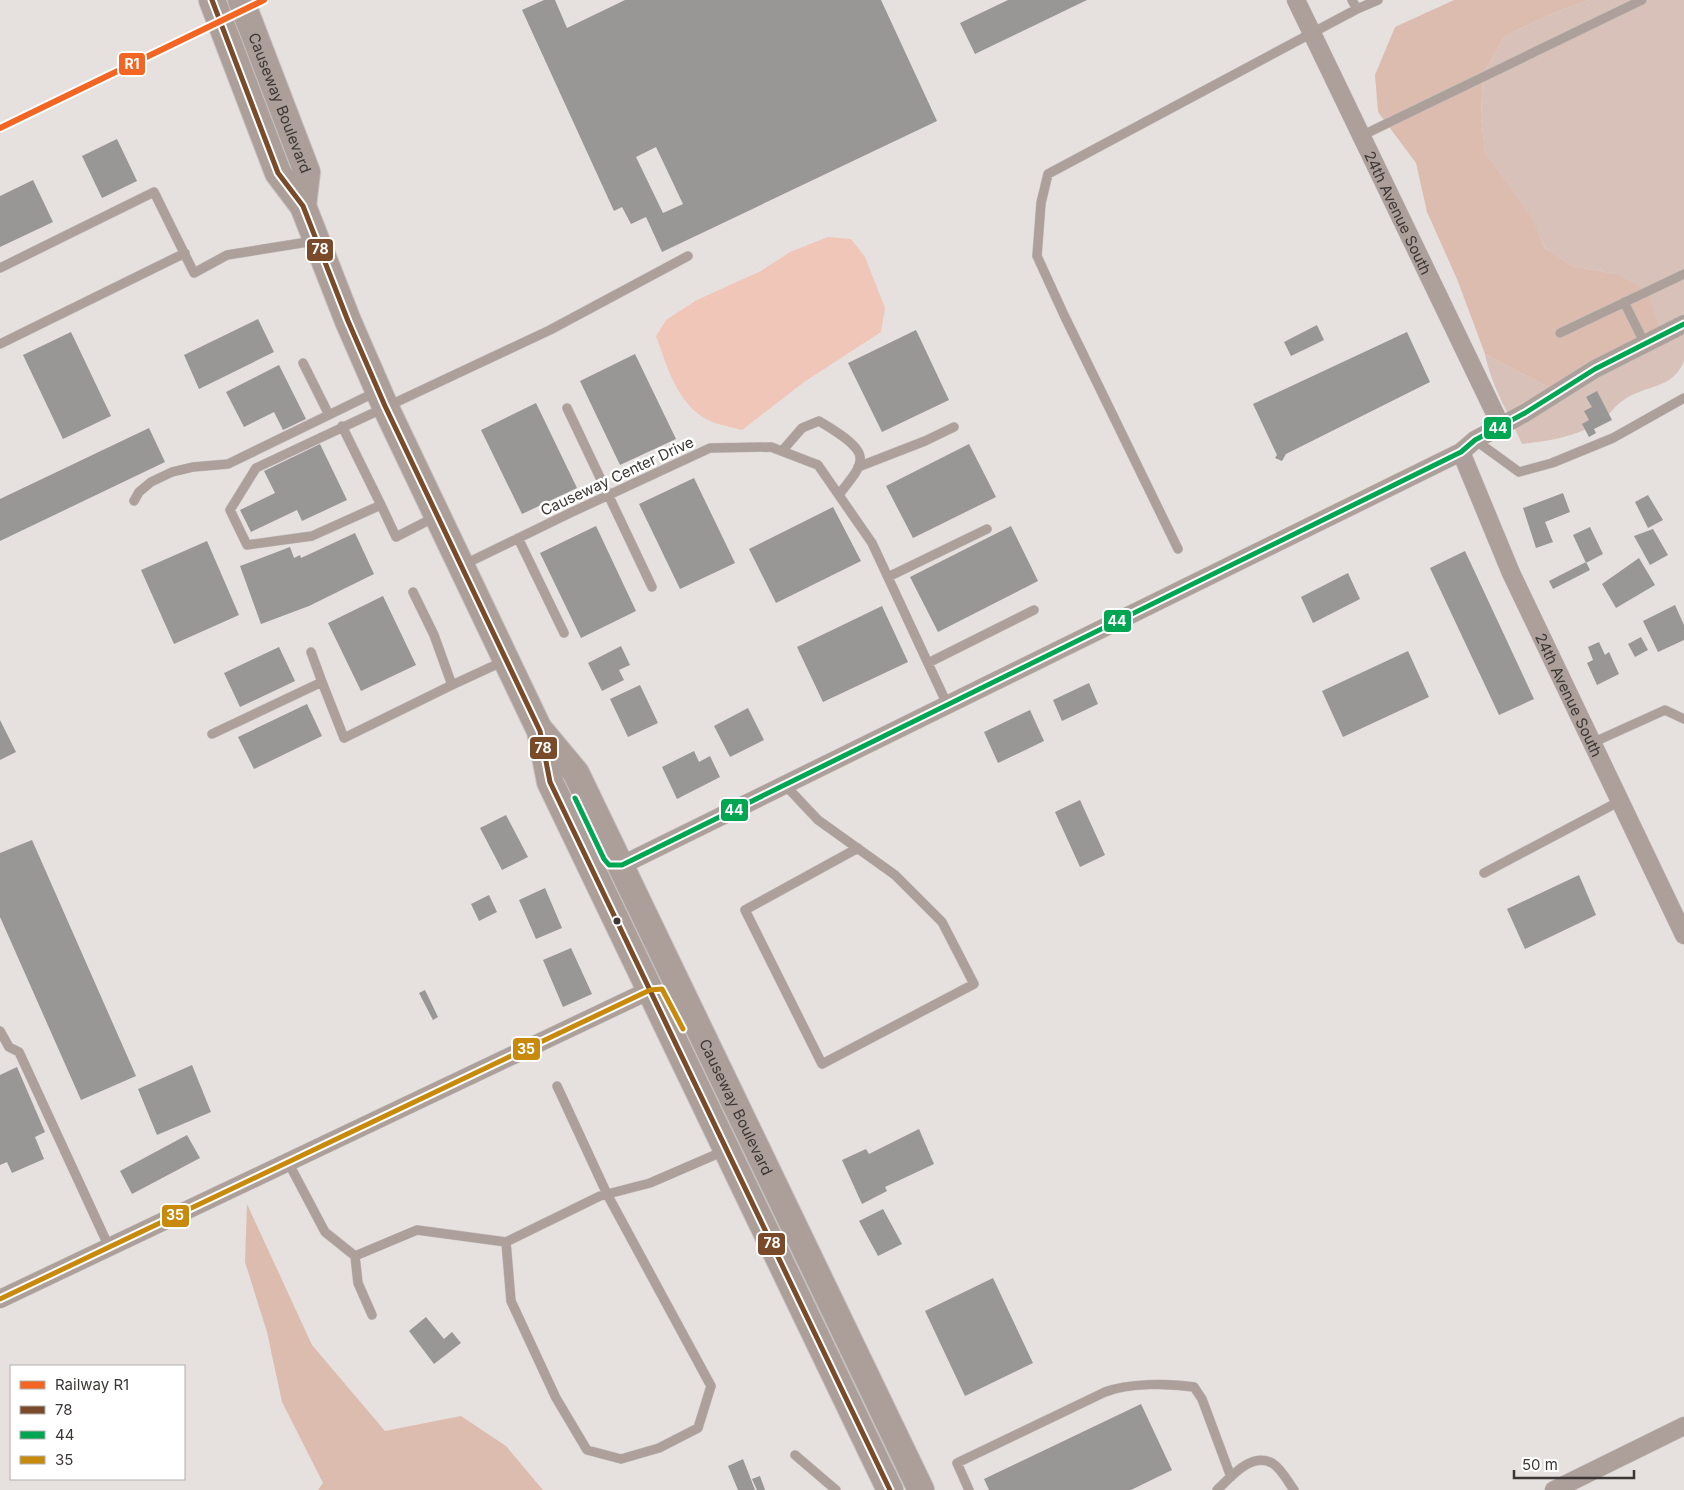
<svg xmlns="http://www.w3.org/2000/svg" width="1684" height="1490" font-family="Inter,sans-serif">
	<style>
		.green { fill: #d7c1b9 }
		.forest { fill: #ddbcb0 }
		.water { fill: #efc6b7 }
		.building { fill: #989796; fill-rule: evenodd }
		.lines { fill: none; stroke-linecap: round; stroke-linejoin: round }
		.service-casing { stroke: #c3bfbd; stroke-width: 10 }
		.minor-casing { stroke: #c3bfbd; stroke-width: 19 }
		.secondary-casing { stroke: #c3bfbd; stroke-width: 28 }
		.service { stroke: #ad9f9a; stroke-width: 9 }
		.minor { stroke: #ad9f9a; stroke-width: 18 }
		.secondary { stroke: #ac9e98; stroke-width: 26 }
		.bus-1-casing { stroke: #fff; stroke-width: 9 }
		.bus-2-casing { stroke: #fff; stroke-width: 9 }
		.bus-3-casing { stroke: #fff; stroke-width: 9 }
		.bus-1 { stroke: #7a4b2a; stroke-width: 5 }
		.bus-2 { stroke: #00a651; stroke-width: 5 }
		.bus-3 { stroke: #c88a0d; stroke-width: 5 }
		.rail-1-casing { stroke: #fff; stroke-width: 10 }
		.rail-1 { stroke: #f26522; stroke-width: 6 }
		.bus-dot { fill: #3b3735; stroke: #fff; stroke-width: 2 }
		.labels { text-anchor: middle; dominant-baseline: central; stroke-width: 5; stroke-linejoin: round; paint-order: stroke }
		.street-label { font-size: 15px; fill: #3b3735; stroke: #fff }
		.line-badge { stroke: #fff; stroke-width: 2 }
		.badge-label { font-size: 14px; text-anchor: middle; font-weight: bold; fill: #fff }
	</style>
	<rect width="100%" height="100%" fill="#e6e0de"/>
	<path class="green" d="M1589,0H1684V361C1673,389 1646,385 1625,399C1615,405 1609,416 1599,422C1576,437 1548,441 1522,444C1509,413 1492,388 1485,354L1548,387L1616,274L1572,266L1547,250L1526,211L1485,152L1481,116L1483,74L1505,36L1551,14Z"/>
	<path class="forest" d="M1454,0H1589L1551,14L1505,36L1483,74L1481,116L1485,152L1530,216L1546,249L1572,266L1616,274L1648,292L1659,328L1581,377L1548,387L1485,354L1457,279L1427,212L1416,163L1378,112L1375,75L1395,27Z
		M247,1204L312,1345L385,1431L461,1416L506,1446L543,1490H318L323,1483L282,1402L267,1332L245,1262Z"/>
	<path class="water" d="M828,237L851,239L865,257L885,308L881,332L804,382L742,430C731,427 718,425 708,420C677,404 667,366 656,336L666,320L697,300L761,271L790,252Z"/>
	<path class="building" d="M544,0H555L567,28L625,0H881L937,121L662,252L646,217L631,224L622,207L614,211L522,10ZM656,147L683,204L663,213L636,157Z
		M1008,0H1087L975,54L960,23Z
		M117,139L137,181L102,198L82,156Z
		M33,180L53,222L0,247V196Z
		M258,319L274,352L199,389L184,355Z
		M1317,325L1324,340L1291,356L1284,342Z
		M916,330L949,400L882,432L848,363Z
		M71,332L111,416L63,439L23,355Z
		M1407,332L1430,382L1286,454L1282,461L1275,458L1277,455L1253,404Z
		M635,354L676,439L620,465L580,381Z
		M279,365L306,419L283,430L274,412L244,427L226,392Z
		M1597,391L1612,420L1594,429L1596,433L1589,437L1582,424L1589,420L1584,411L1592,407L1586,397Z
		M536,403L577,488L522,514L481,430Z
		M149,428L165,462L0,541V499Z
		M320,444L347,500L302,521L297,510L251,532L240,510L275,493L264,471Z
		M969,444L996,497L913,538L886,486Z
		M694,478L735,563L680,589L639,504Z
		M1563,493L1570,512L1545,522L1553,542L1536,548L1523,508Z
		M1648,495L1663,520L1648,528L1635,502Z
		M833,507L861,561L776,603L749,549Z
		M596,526L636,611L581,638L540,553Z
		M1011,526L1038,581L938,632L910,577Z
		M1590,527L1603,554L1586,563L1573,535Z
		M1653,529L1668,555L1650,565L1634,536Z
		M355,533L374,574L309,606L261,624L240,566L290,547L294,558L300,555L301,558Z
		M207,541L239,615L174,644L141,570Z
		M1465,551L1534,699L1499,715L1430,568Z
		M1639,558L1655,585L1616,608L1602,584Z
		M1586,562L1590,570L1553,589L1549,581Z
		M1348,573L1360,599L1313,623L1301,597Z
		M383,596L416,665L361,691L328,623Z
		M1675,605L1684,625V640L1658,652L1643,621Z
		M882,606L908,662L823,702L797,647Z
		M1641,637L1648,650L1635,657L1628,644Z
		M1599,642L1605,655L1609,652L1619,674L1597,685L1587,663L1593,660L1588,647Z
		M621,646L630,665L619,670L624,680L602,691L588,663Z
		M279,647L295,681L240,707L224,673Z
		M1408,651L1429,697L1343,737L1322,691Z
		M1089,683L1098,704L1062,721L1053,700Z
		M640,685L658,723L628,737L610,699Z
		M307,704L322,736L254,769L238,737Z
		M748,708L764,740L730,757L714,726Z
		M1030,710L1044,741L998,763L984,732Z
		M0,720L16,752L0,760Z
		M694,751L699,762L710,756L720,777L677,799L662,767Z
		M1080,800L1105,855L1080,867L1055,812Z
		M506,815L528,857L502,870L480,828Z
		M32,840L136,1076L81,1100L0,917V853Z
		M1579,875L1596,915L1525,949L1507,909Z
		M545,888L562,928L536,939L519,900Z
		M489,895L497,912L479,921L471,904Z
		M571,948L592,994L563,1007L543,960Z
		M425,990L438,1017L433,1020L419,993Z
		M192,1065L211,1112L157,1135L138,1089Z
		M17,1067L45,1132L35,1137L44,1159L12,1173L7,1162L0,1165V1075Z
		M919,1129L934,1164L885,1187L887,1191L862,1204L842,1160L866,1149L869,1154Z
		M187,1135L200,1158L132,1194L120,1171Z
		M883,1209L902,1244L878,1256L859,1221Z
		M993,1278L1033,1363L965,1396L925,1311Z
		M426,1317L444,1339L452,1332L461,1343L434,1364L409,1331Z
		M1141,1404L1172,1470L1131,1490H989L984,1479Z
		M743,1459L755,1490H738L728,1466Z
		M760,1476L765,1490H757L752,1479Z"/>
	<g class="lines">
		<g class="service-casing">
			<path id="service" d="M1352,0L1357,9L1378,0
				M1361,136L1642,0
				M0,268L154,192L194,273L227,255L314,241
				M1624,302L1645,344
				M1560,333L1684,274
				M0,344L185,253
				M303,363L329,415
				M567,408L652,587
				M342,426L381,505
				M1475,440L1519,472L1552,463L1613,438L1684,398
				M782,451L802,428L819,421C829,427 859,444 860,457C862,470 845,485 839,495
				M858,467L925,441L954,427
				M134,501L139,492L151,482L172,472L193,467L228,464L376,392
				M435,517L396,537L381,505L312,536L247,545L230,510L256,468L550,330L688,256
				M518,538L564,633
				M1178,549L1064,315L1037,256L1041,203L1048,174L1357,9
				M463,565L570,513L710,448L771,447L818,465L872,543L947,704
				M888,577L987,529
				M413,592L434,635L452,685L504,661
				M311,652L322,682
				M928,663L1034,610
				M212,734L322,682L344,738L452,685
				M1592,743L1665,710L1684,719
				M785,785L818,820L895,875L942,922L974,984L822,1064L745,910L858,848
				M1484,873L1620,801
				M0,1031L9,1047L19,1052L109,1247
				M288,1162L325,1232L355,1256L417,1230L506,1242L600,1196L650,1183L724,1151
				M506,1242L511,1301L556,1398L587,1450L621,1459L659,1448L698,1428L711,1386L607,1194L557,1086
				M355,1256L358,1283L372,1315
				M795,1455L836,1490
				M969,1490L957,1463L1105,1392C1128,1383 1169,1383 1194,1387L1202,1399L1231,1477
				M1217,1490C1231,1477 1251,1452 1272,1463C1281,1468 1288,1482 1294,1490"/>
		</g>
		<g class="minor-casing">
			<g id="minor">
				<path id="s1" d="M1296,0L1501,426"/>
				<path id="s2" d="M1461,452L1511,573L1684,935"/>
				<path d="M622,865L1461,452L1475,440L1525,413L1595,369L1684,324"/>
				<path d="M0,1299L650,990"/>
				<path d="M1554,1490L1684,1426"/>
			</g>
		</g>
		<g class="secondary-casing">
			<g id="secondary">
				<path d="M212,0L278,173L303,206L348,321L385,406L540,731L550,782L890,1490"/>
				<path id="s3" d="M241,0L307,172L303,206"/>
				<path id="s4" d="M541,731L576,773L921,1490"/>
			</g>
		</g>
		<use href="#service" class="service"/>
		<use href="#minor" class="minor"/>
		<use href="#secondary" class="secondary"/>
		<g class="bus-1-casing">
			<path id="bus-1" d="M212,0L278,173L303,206L348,321L385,406L540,731L550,782L890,1490"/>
		</g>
		<g class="bus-2-casing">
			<path id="bus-2" d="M575,798L604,859L609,865H622L1461,452L1475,440L1525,413L1595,369L1684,324"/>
		</g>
		<g class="bus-3-casing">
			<path id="bus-3" d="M0,1299L650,990L662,989L683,1029"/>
		</g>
		<use href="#bus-1" class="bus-1"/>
		<use href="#bus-2" class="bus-2"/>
		<use href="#bus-3" class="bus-3"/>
		<g class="rail-1-casing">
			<path id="rail-1" d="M0,128L264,0"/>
		</g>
		<use href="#rail-1" class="rail-1"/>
	</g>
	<circle class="bus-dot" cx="617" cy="921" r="4.5"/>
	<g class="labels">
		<g class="street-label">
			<text stroke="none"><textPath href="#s3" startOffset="110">Causeway Boulevard</textPath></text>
			<text stroke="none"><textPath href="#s1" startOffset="236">24th Avenue South</textPath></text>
			<text transform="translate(617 476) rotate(-25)">Causeway Center Drive</text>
			<text stroke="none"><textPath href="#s2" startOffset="266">24th Avenue South</textPath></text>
			<text stroke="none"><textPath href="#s4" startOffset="425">Causeway Boulevard</textPath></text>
		</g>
	</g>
	<g class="line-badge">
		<rect x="118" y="52" width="28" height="24" rx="5" fill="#f26522"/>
		<rect x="306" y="238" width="28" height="24" rx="5" fill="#7a4b2a"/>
		<rect x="1483" y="416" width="29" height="24" rx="5" fill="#00a651"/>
		<rect x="1103" y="609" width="29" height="24" rx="5" fill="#00a651"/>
		<rect x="529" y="736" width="29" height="24" rx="5" fill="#7a4b2a"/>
		<rect x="720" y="798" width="29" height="24" rx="5" fill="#00a651"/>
		<rect x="512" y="1037" width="29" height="24" rx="5" fill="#c88a0d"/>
		<rect x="161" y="1204" width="29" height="24" rx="5" fill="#c88a0d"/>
		<rect x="757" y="1232" width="29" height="24" rx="5" fill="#7a4b2a"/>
	</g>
	<g class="badge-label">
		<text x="132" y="69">R1</text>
		<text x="320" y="254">78</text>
		<text x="1498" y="433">44</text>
		<text x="1117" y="626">44</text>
		<text x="543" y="753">78</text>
		<text x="734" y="815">44</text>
		<text x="526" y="1054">35</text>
		<text x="175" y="1220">35</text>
		<text x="772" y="1248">78</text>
	</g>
	<rect x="10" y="1365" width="175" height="115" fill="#ffffff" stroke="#b1afae"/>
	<rect x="20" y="1381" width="25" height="8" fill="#f26522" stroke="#b1afae"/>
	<text x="55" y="1390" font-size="15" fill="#3b3735">Railway R1</text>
	<rect x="20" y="1406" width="25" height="8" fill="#7a4b2a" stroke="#b1afae"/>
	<text x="55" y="1415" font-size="15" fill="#3b3735">78</text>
	<rect x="20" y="1431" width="25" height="8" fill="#00a651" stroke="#b1afae"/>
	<text x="55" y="1440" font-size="15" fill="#3b3735">44</text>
	<rect x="20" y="1456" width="25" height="8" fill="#c88a0d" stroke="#b1afae"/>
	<text x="55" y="1465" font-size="15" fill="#3b3735">35</text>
	<path d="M1514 1470v8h120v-8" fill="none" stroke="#3b3735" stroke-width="2.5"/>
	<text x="1522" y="1470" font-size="15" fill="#3b3735" stroke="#ffffff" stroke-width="4" paint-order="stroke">50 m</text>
</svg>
